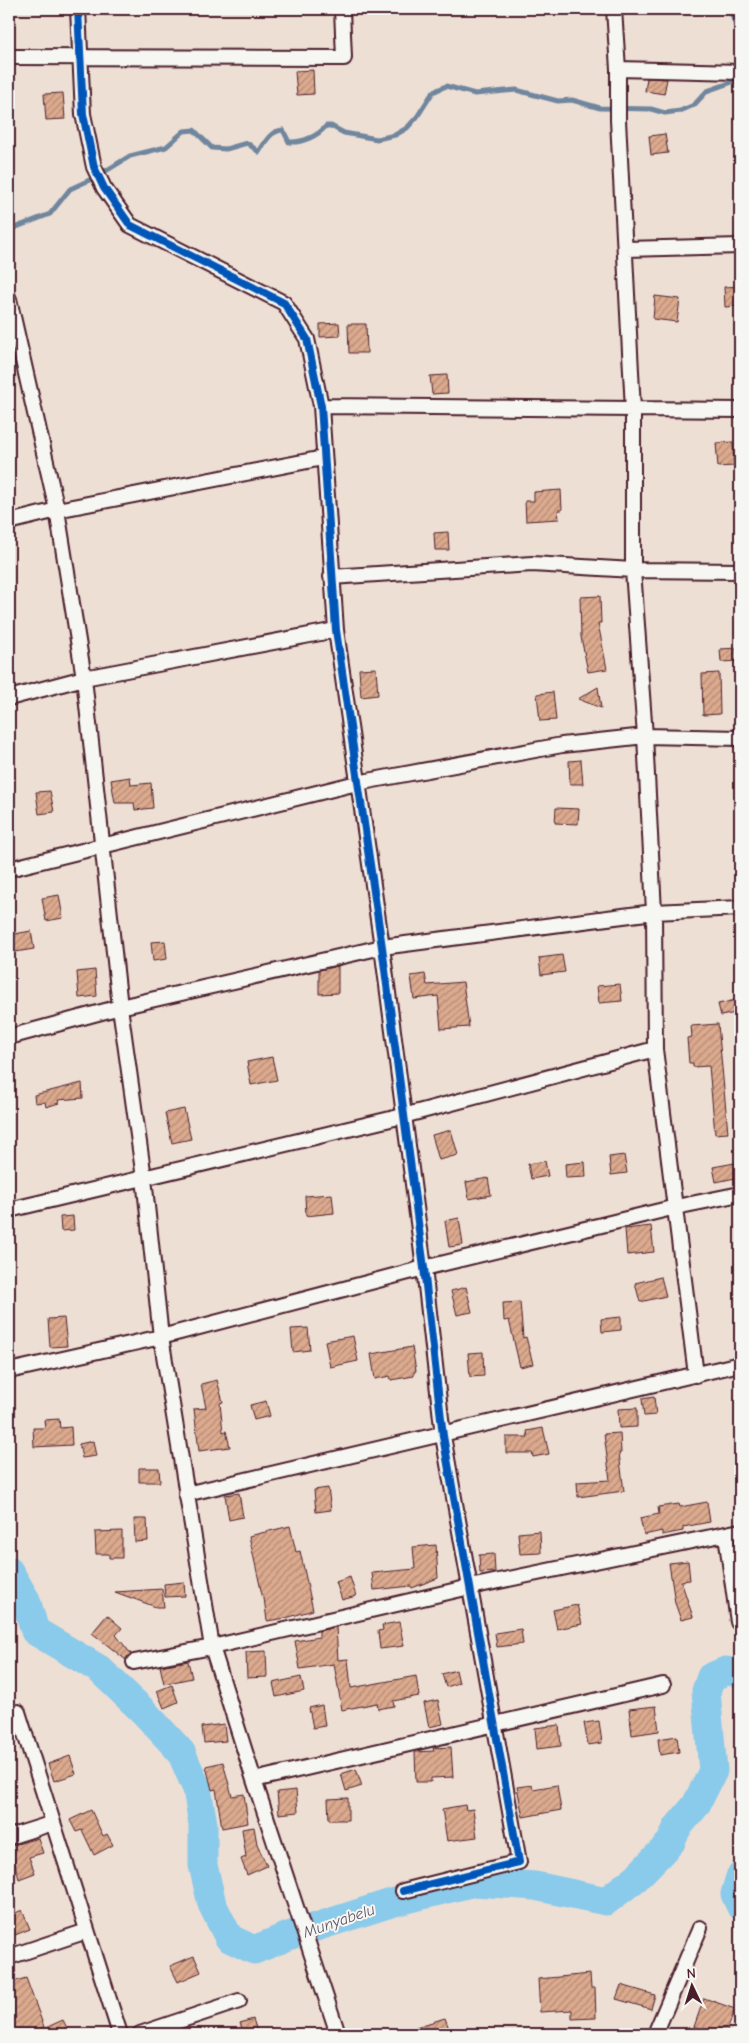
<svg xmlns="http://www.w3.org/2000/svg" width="749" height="2043" font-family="'Comic Neue',sans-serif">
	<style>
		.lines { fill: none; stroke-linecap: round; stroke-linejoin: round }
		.stream { stroke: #70869e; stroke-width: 5 }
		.river { stroke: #8acaeb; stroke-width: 29 }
		.building { fill: url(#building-hatch); stroke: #4a1f2b }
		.minor-casing { stroke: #4a1f2b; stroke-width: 18 }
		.minor { stroke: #f6f6f2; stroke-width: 14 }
		.cycleway-casing { stroke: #f6f6f2; stroke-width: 11 }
		.cycleway { stroke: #0057b8; stroke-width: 8 }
		.labels { text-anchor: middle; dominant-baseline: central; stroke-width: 4; stroke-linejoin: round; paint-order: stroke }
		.water-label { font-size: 16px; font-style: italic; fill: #5d5265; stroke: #f6f6f2 }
	</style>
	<defs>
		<pattern id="building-hatch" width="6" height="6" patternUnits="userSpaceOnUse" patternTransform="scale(1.25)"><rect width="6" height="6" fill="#dcaa8e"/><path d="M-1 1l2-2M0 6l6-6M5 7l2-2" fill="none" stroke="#b48a74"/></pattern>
	</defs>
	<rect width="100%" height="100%" fill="#eedfd4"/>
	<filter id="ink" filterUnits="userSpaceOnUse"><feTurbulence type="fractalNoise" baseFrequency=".02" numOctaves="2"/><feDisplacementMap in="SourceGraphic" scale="10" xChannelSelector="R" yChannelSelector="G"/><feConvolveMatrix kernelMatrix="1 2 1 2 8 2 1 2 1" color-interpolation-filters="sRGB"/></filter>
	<g filter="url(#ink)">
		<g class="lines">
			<path class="stream" d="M730,9L740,38
				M9,230L50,214L70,189L96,177L130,156L166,147L184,131L194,130L212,148L226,149L247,143L259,152C265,142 270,131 283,130L289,142C302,143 318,136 326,126H331L344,133L377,139L395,135L407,128L417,117L433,92L446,86L475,94L516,90L558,101L572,100L600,108L651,109L665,113L680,111L694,105L707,91L738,80L740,74"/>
			<path class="river" d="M9,1571L26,1600L35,1631L99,1669L144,1712L181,1752L197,1789L203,1824V1865L212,1904L229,1938L254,1950L291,1935L391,1903L475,1882L535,1886L606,1901L636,1878L671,1842L677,1828L696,1805L713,1771L706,1691L711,1677L726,1671L740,1673
				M740,1877L735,1894L740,1905"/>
		</g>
		<path class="building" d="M313,70L314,94L297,95L295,71Z
			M647,78L667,79L664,94L645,91Z
			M63,93L65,119L46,120L44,94Z
			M665,134L668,153L651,155L649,136Z
			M740,286V306L725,307L724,287Z
			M655,296L680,299L677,322L653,319Z
			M339,323L340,336L320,337V324Z
			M348,324H366L367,353H349Z
			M447,375L448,393L432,394L430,376Z
			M733,442L734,466L718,467L716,443Z
			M561,490L562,510H558L559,519L526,521L525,501H534V492Z
			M448,532L449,550H435L434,533Z
			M600,596L601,623H598L607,669L588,672L581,637L580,597Z
			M738,648L739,661L721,662L720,649Z
			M376,668L378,695L361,697L359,669Z
			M719,673L720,714L703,715L702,674Z
			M598,687L601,708L578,699Z
			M553,692L556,720L540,721L537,694Z
			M581,760L583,784H570L569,761Z
			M130,777L131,785L151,783L153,808L135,810L134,803H115L111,780Z
			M50,791L54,812L39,814L36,792Z
			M556,808L579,809L578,824L555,823Z
			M59,895L63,918L46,921L42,898Z
			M31,931L34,949L9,953V935Z
			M165,941L167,959L153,961L151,942Z
			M562,955L565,972L541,975L539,958Z
			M338,966V993L319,994V970Z
			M95,970L97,996L79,998L77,972Z
			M425,974L427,985L463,982L469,1027L441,1029L438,996L414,999L411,976Z
			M620,984L622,1001L599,1003L597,986Z
			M740,999V1012L721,1016L718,1004Z
			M718,1024L728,1133L715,1134L709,1066L693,1067V1063H689L687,1038L692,1037L691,1026Z
			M272,1057L277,1080L251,1085L247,1062Z
			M82,1083L83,1098L58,1100L59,1103L46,1107L45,1102L35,1103L34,1095Z
			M184,1109L191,1139L172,1143L165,1113Z
			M451,1130L458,1155L439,1160L432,1135Z
			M624,1155L627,1173L611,1175L609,1157Z
			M545,1161L548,1176L531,1179L528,1164Z
			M585,1162L586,1177L566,1178L565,1164Z
			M740,1162V1177L716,1182L713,1167Z
			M488,1178L491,1195L469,1199L466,1182Z
			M332,1194L334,1213L306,1216L305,1196Z
			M73,1216L74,1230L61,1231L60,1217Z
			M459,1218L463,1245L449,1247L445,1221Z
			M651,1226L654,1252L627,1255L625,1229Z
			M661,1277L666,1296L640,1302L635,1283Z
			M466,1287L472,1312L457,1315L451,1291Z
			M520,1302L523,1338L526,1337L533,1364L520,1367L509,1320L504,1321L503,1303Z
			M621,1317V1330L602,1332L601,1319Z
			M64,1318L67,1346L50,1347L48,1319Z
			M308,1328L310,1350L293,1352L291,1329Z
			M353,1336L358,1361L330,1367L325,1341Z
			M412,1347L416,1371L414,1372V1376L391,1380L390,1376L375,1379L371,1354Z
			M483,1352L484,1376L470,1377L468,1353Z
			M217,1380L223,1402L220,1403L223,1432L226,1431L230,1447L199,1451L194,1409L206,1408L201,1384Z
			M654,1397L656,1415L644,1416L642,1399Z
			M266,1401L270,1416L254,1420L250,1405Z
			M637,1408V1427L619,1428L618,1409Z
			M59,1419L60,1428L71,1427L72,1445L34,1447L33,1428H45L44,1420Z
			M543,1428L549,1454L533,1457L532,1453H506V1437H528L527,1431Z
			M620,1433L621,1453H619L624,1491L578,1497L577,1482L610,1480L604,1434Z
			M93,1441L96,1456L82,1458L79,1444Z
			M139,1468H159L160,1482H139Z
			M328,1488L331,1510L316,1512L314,1490Z
			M239,1493L243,1517L229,1520L225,1495Z
			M707,1502L710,1522L683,1527V1531L662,1535V1531L644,1535L640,1518L659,1514L658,1507L679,1504L680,1507Z
			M134,1519H147L148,1541L135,1542Z
			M290,1526L296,1552L300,1551L313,1610L286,1618L267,1621L264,1598L263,1599L249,1536Z
			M122,1531V1558H109V1554H96L95,1532Z
			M540,1531L541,1553L520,1554L518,1533Z
			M436,1545L438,1578L412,1588L411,1586L374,1590L372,1573L415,1569L413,1547Z
			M494,1554L495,1572L480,1573L479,1555Z
			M688,1561L690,1580L681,1581L693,1617L681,1620L675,1603L669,1563Z
			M350,1577L356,1596L342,1600L336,1582Z
			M184,1582L185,1596L165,1597L164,1584Z
			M162,1589L164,1607H156L115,1592Z
			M577,1605L582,1624L557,1629L553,1610Z
			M107,1615L122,1628L116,1635L131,1654L126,1660L92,1633Z
			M399,1622L404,1646L380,1649L378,1631L383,1630L382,1625Z
			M336,1627L338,1660L348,1659L351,1688L416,1676L419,1696L393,1701L394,1706L378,1709L377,1703L342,1710L334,1664L300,1669L295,1641L319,1637V1631Z
			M521,1629L523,1644L497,1647L495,1633Z
			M266,1651L267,1677L247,1678L246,1652Z
			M188,1661L192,1678L164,1684L160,1666Z
			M456,1670L459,1683L446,1687L442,1674Z
			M301,1677L304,1691L276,1697L273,1683Z
			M172,1685L178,1702L164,1708L157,1691Z
			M438,1700L443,1724L429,1727L424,1703Z
			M322,1705L325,1726L313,1728L309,1708Z
			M656,1706L659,1731L632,1735L629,1709Z
			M599,1721L602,1743L588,1745L584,1723Z
			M224,1724L226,1741L204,1743L202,1727Z
			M559,1725L561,1746L537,1749L535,1728Z
			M677,1736L679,1752L660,1755L658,1739Z
			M451,1747L453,1777L431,1778V1782H416L415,1752L434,1751L433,1748Z
			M70,1756L76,1774L54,1781L48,1764Z
			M223,1762L232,1796L244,1794L248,1823L222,1828L216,1789L212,1790L206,1766Z
			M356,1769L362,1786L346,1791L341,1774Z
			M532,1785L533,1789L557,1785L561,1810L523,1817L517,1787Z
			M296,1790L298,1812L279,1814L277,1792Z
			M348,1798V1820H329L328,1799Z
			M465,1805L466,1810L473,1809L477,1837L447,1841L442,1809Z
			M91,1810L103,1836L107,1834L113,1845L94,1855L82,1830L76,1832L70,1820Z
			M254,1827L257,1844L267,1866L247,1875L241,1859L246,1857L242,1829Z
			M38,1838L43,1853L29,1857L35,1873L19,1879L10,1846Z
			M22,1910L30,1929L15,1935L9,1916Z
			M194,1956L201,1972L178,1982L170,1966Z
			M590,1974L591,1988H595L596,2018L572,2019V2010L540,2012L538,1979Z
			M26,1978L44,2027L22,2034L20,2030L11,2033L9,2025V1983Z
			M621,1985L655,1995L651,2009L616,1999Z
			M704,1998L735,2009L726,2034H714L694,2027Z
			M445,2018L451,2034H403V2031Z
			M253,2019L258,2034H244L240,2023Z
			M63,2020L70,2034H32Z"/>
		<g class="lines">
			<g class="minor-casing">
				<path id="minor" d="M78,9L83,114L94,167L104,188L130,225L284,303L307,339L321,406L336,630L382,947L424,1268L443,1436L519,1862L403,1891
					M614,9L618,69V120L633,410V570L645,736L654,912L655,1049L696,1375
					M9,57L344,58L342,9
					M618,69L740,72
					M626,249L740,246
					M9,299L57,510L84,678L120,1007L144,1178L161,1337L212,1647L254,1780L338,2034
					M321,406L740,410
					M9,522L57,510L323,458
					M331,577L532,564L633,570L740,571
					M9,698L84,678L336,630
					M9,869L357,783L562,745L645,736L740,738
					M9,1037L120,1007L382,947L654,912L740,908
					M9,1210L403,1116L655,1049
					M9,1371L161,1337L424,1268L676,1207L740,1194
					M186,1494L740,1364
					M726,1535L738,1622
					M134,1662L212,1647L470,1587L740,1531
					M9,1715L18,1712L120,2034
					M254,1780L663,1685
					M9,1837L53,1823
					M9,1957L87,1931
					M140,2034L239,2001
					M655,2034L700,1928"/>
			</g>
			<use href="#minor" class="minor"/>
			<g class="cycleway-casing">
				<path id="cycleway" d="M78,9L83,114L94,167L104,188L130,225L284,303L307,339L321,406L336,630L382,947L424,1268L443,1436L519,1862L403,1891"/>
			</g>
			<use href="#cycleway" class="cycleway"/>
		</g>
	</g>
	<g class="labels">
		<g class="water-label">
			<text transform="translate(339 1921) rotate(-19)">Munyabelu</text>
		</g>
	</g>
	<rect width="749" height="2043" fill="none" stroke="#f6f6f2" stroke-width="30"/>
	<rect x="15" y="15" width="719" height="2013" fill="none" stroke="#4a1f2b" stroke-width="2" filter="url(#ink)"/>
	<g transform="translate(692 1986) rotate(356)" stroke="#f6f6f2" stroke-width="4" paint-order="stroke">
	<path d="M0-4L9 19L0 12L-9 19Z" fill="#4a1f2b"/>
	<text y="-8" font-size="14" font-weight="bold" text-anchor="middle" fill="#4a1f2b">N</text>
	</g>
</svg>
